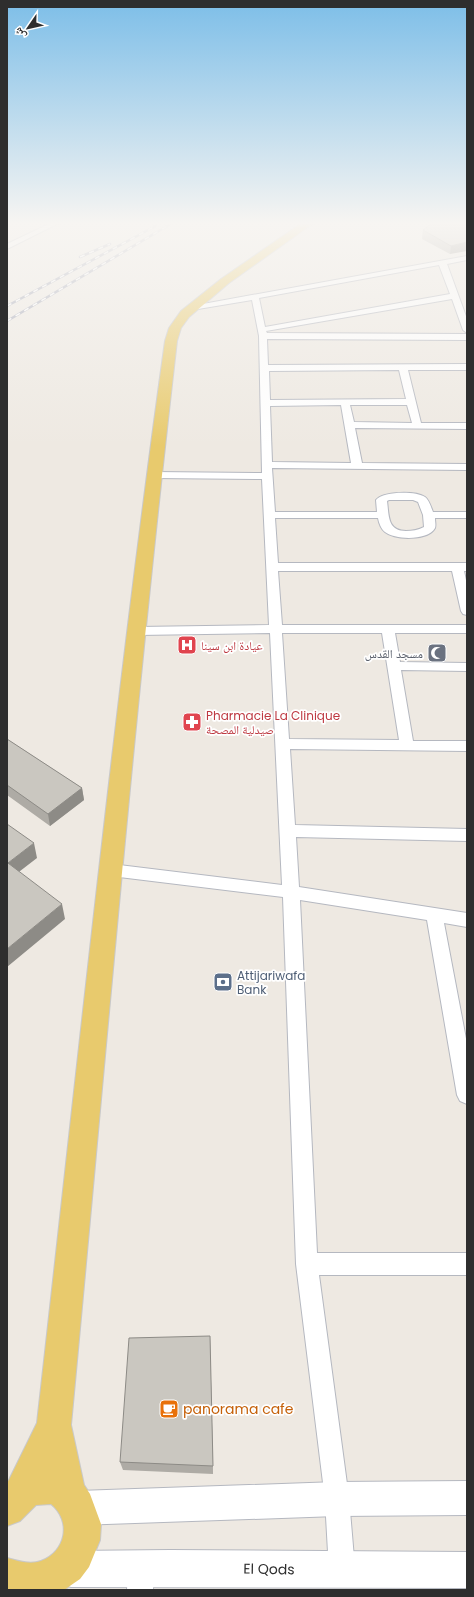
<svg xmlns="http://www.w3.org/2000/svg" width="474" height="1597" font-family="Poppins,'Noto Naskh Arabic',sans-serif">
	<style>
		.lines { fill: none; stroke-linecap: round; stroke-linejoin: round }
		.street-casing { stroke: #b5b8c0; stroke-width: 2 }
		.secondary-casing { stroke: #b5b8c0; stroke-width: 2 }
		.primary-casing { stroke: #c9c9c9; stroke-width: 2 }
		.street { fill: #fff; fill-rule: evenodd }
		.secondary { fill: #fff; fill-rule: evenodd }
		.primary { fill: #e8ca6d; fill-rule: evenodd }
		.rail-casing { stroke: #a4a7b7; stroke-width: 2.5 }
		.rail { stroke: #fff; stroke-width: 1.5; stroke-dasharray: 5; stroke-linecap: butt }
		.wall { fill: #aeaba5 }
		.shaded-wall { fill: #8d8b86 }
		.building { fill: #cac7c0; stroke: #8d8b86 }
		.labels { text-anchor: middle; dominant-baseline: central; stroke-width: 3.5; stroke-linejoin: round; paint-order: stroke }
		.health-label { font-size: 12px; fill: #be3a42; stroke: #fff; text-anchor: start }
		.worship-label { font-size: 12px; fill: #5b616d; stroke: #fff; text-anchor: end }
		.service-label { font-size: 12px; fill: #4e5e75; stroke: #fff; text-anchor: start }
		.near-food-label { font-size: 14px; fill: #c56008; stroke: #fff; text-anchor: start }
		.near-street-label { font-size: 14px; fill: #2e2e2e; stroke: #fff }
	</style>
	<rect width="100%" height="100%" fill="#eee9e2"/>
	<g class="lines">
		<g class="street-casing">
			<path id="street" d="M53,222H61L7,249V244Z
				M467,256V260L447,264L467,319V333L463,330L452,299L266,331L267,333L467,334V340L267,339L268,365L467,364V370H408L421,423H467V429L355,428L362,463L467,464V470L272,468L275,512H377L376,500C383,491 416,491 425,497C429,500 431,507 433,512H467V518H435C435,522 436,525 435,528C428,541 395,540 385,532C381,529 379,523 378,518H275L278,563H467V571H464L467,585V615L463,614L461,611L452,571H278L282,625H467V633H395L400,662L467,663V671L401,670L413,741H467V751L290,749L295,825L467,829V841L296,837L299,887L467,913V927L444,923L467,1044V1104L460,1101L457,1095L427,920L300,900L317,1253H467V1275H319L349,1499L355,1570L351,1579L342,1583L333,1579L329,1570L325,1499L296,1264L283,897L111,876L105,874L103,870L105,866L111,864L282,885L270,633L138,635L134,634L132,631L134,628L138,627L269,625L262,479L154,478L149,475L154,472L262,473L259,336L252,300L192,310L188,308L192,306ZM439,265L450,294L265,327L259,298ZM399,370L406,399L270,400L269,371ZM341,405L351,463L272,462L270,406ZM350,405H407L412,423L354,422ZM389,500H413L418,502L423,515L424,527C418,530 412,531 406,531C387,531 389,515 387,501ZM282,633H382L399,740L289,739Z
				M141,1555L150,1559L154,1568L153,1590H127L128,1568L132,1559Z"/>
		</g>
		<g class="secondary-casing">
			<path id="secondary" d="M467,1481V1515L337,1516L78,1525L66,1520L61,1508L66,1496L78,1491L337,1482Z
				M170,1550L467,1552V1588L71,1587L58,1582L53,1569L58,1556L71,1551Z"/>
		</g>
		<g class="primary-casing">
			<path id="primary" d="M303,222H315L229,283L189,317L181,328L177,341C135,702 105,1064 71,1425L84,1485L90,1494L101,1524L100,1540L89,1567L80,1579L64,1590H7V1558C18,1561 30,1565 41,1561C66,1552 72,1521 51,1504L36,1505L20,1521L7,1526V1482L9,1480L37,1423C78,1062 115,701 165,341L169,328L181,311L221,279Z"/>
		</g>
		<use href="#street" class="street"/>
		<use href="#secondary" class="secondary"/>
		<use href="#primary" class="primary"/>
		<g class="rail-casing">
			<path id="rail" d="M80,257L110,244
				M7,306L163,222
				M7,321L174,222"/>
		</g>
		<use href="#rail" class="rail"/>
	</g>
	<path class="wall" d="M467,222L450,254L422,239L423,230Z
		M7,739L82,788L84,800L50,826L7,795Z
		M210,1346L213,1474L123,1470L120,1462Z"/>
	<path class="shaded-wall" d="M467,242V251L450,254L451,246Z
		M82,788L84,800L50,826L48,814Z
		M34,843L37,858L11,878L8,863Z
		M62,904L65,919L7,967V949Z
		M210,1336V1346L213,1474V1466Z"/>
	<path class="building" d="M433,222H467V242L451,246L423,230Z
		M7,739L82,788L48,814L7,785Z
		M7,824L34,843L8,863L62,904L7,949Z
		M210,1336L213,1466L120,1462L129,1338Z"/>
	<linearGradient id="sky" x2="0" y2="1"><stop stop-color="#7dbee8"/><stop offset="0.5" stop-color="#f7f5f2"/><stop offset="1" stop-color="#f7f5f2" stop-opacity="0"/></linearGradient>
	<rect width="474" height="446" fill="url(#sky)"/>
	<defs>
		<g id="hospital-square" transform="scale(1)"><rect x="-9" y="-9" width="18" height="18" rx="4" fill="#e0444e" stroke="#fff"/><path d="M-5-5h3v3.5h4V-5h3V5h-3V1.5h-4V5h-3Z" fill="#fff"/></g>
		<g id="mosque-square" transform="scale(1)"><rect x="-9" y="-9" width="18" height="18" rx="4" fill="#6b7280" stroke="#fff"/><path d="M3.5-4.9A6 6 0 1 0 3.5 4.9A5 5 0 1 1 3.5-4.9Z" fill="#fff"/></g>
		<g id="pharmacy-square" transform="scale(1)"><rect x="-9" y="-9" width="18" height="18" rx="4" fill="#e0444e" stroke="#fff"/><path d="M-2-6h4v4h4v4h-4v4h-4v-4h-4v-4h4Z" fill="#fff"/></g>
		<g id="bank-square" transform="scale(1)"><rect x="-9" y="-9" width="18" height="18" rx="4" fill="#5c6f8a" stroke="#fff"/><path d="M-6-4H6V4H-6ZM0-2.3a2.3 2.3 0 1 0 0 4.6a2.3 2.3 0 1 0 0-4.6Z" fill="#fff"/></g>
		<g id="cafe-square" transform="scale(1)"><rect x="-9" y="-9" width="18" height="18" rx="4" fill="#e8710a" stroke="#fff"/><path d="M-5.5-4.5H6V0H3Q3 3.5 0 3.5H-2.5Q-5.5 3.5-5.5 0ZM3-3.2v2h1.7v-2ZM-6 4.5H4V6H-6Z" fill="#fff"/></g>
	</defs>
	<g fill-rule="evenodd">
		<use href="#hospital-square" x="187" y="645"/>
		<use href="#mosque-square" x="437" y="653"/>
		<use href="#pharmacy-square" x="192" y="722"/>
		<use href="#bank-square" x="223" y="982"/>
		<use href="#cafe-square" x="169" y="1409"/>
	</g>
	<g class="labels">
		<g class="health-label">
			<text x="201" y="645">عيادة ابن سينا</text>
			<text x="206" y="715">Pharmacie La Clinique<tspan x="206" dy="14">صيدلية المصحة</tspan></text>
		</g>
		<g class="worship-label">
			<text x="423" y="653">مسجد القدس</text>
		</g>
		<g class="service-label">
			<text x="237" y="975">Attijariwafa<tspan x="237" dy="14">Bank</tspan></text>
		</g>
		<g class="near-food-label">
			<text x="183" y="1409">panorama cafe</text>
		</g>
		<g class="near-street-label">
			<text transform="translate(269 1569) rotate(1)">El Qods</text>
		</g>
	</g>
	<rect width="474" height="1597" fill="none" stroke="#2e2e2e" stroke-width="16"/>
	<g transform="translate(28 28) rotate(236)" stroke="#ffffff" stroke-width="3" paint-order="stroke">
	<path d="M0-3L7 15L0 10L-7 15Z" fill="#2e2e2e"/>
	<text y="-6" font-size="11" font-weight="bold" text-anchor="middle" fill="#2e2e2e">ش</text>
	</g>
</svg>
